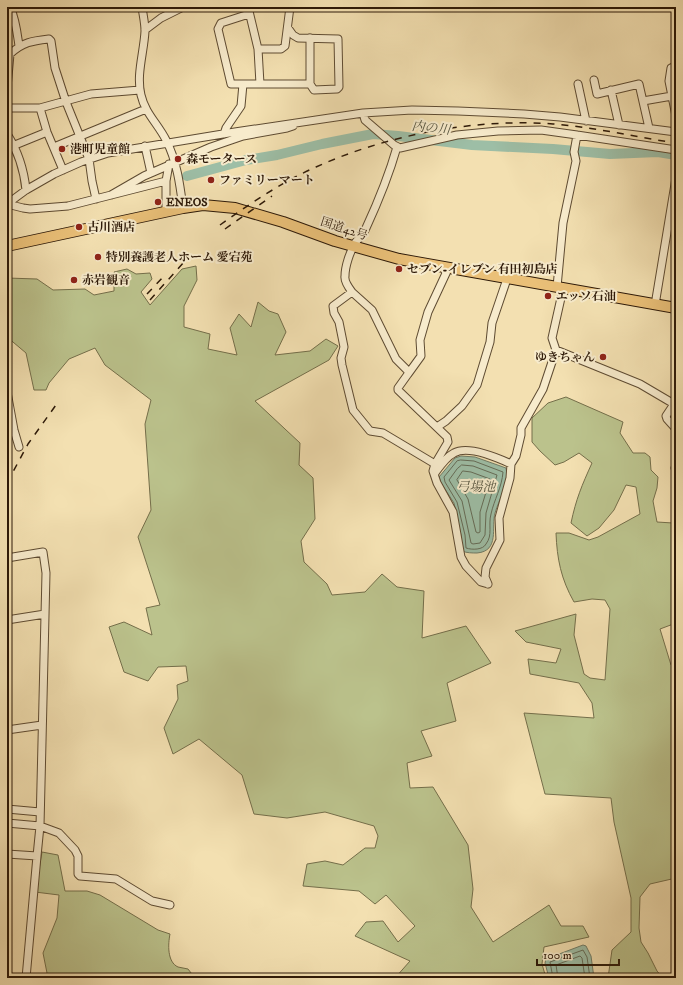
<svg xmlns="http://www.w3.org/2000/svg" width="683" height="985" font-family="'IM FELL DW Pica','Noto Serif JP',serif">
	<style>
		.green { fill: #bbc28c; stroke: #746e4a }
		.water { fill: #9dbea6; stroke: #707c67 }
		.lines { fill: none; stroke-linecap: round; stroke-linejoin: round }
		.shore { stroke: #656c57; stroke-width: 1 }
		.river { stroke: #9dbea6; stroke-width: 10 }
		.minor-casing { stroke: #5e4b32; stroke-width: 9 }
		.highway-casing { stroke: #2d1908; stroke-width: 12 }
		.minor { stroke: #f7ebcc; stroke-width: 7 }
		.highway { stroke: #eac078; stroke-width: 10 }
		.rail { stroke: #2d1908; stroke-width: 1.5; stroke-dasharray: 7 7; stroke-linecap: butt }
		.poi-dot { fill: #8f2418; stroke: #f7ebcc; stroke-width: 1.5 }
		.labels { text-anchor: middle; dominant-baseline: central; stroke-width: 4; stroke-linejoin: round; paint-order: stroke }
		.poi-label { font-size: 12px; font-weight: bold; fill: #2d1908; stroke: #f7ebcc; text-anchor: start }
		.street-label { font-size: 12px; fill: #2d1908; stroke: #f7ebcc }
		.water-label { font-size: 13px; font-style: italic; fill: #54533f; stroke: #f7ebcc }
	</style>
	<rect width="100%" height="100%" fill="#f3e0b1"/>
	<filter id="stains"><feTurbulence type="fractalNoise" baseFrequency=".005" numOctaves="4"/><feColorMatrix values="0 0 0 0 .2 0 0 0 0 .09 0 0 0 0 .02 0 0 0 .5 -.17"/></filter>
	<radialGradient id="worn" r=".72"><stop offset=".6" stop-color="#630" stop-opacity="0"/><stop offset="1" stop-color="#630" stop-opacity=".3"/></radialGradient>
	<path class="green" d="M196,266L197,280L184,306V327L210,334L208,349L237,355L230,328L239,314L251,327L258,302L269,311L278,314L286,332L275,355L310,351L326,339L338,346L329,360L255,401L300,443L299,465L313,478L315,519L301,541L304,562L327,584L332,595L365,592L382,574L397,587L424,591L422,638L466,626L491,663L447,683L456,721L421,731L432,756L407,763L410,788L433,787L468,845L473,889L471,907L493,942L549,905L561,926H583L589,937L544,947L542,964L546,978H395L410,961L355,936L366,922L383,921L398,942L415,926L386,895L375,904L359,891L303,886L307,864L325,861L343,865L365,848H375L378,836L374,826L325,812L287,818L254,814L242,775L199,739L173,754L164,728L178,699L177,685L188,681L186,666L158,667L148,681L124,672L109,627L124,622L152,635L146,608L160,605L138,537L151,510L145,424L151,400L105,365L95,348L69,359L49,383L46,390H34L26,353L7,337V278L37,279L53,290L85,289L94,295L114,291V272L127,269L136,274L150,273L152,279L141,292L150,305L182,269Z
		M566,397L623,422L620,433L633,453H645L650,457L651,470L658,477L657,488L653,501L657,522L673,523L676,529V623L660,629L671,665L676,663V878L650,884L640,897L639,928L641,942L648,953L657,971L663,978H608L612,950L631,932V898L614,822L611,798L545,794L524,713L594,718L592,703L579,683L530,674L528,659L556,663L561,649L526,642L515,631L576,614L574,635L584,674L590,678L605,680L610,609L605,600L592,599L574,602C561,579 557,559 556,533H569L589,540L598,537L640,514L636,487L626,485L614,510L599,528L587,536L571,523C576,499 582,485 592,463L579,453L564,462L555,465L540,451L532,442V418L548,403Z
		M42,852L58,855L65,891H87L100,895L158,930L170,934C168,944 167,962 178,967C181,968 185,968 188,969L195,978H48L43,953L57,918L59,895L35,892Z"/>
	<path class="water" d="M461,456L475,457L506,468C510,482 499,499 495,513C491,527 500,551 477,553C472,553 467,553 462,551L461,535L454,503L441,483L439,477L455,458Z
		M583,945L586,946L591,956L594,978H549L545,963L546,959Z"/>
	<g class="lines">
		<path class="shore" d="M461,460L474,461L503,472C502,487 494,500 491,514C488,525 493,535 486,544C483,550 472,550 466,548L465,535L457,502L445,482L444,477L457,461Z
			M462,465L473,466L497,475L486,513L485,535L480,543L473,544L471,543L462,501L449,480L457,469Z
			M463,471L471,472L490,479L480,512V532L478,533L476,532L468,499L457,480Z
			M553,978L550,962L583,950L587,957L590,978
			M558,978L556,965L580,956L582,958L585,978"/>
		<path class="river" d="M187,176L246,160L277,155L322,144L373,134L398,136L472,145L553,149L610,154L658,152L676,155"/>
		<g class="minor-casing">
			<path id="minor" d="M10,7C16,20 17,32 19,46
				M142,7C143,15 145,23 145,31C144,52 136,75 141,95C145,113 158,124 166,140C177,161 180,185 183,208
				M248,7L258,49
				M145,30L161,18L183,7
				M310,38V84
				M676,66L671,68L669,81L676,116
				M594,80L597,94L639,84L649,128
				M243,84H231L218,29L221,23L249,14
				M260,84H310L314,90L337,89L339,87L338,39L298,38L293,35L288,28
				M578,84L586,121
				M7,88L10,54C23,42 32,41 49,39L51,41L55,68L66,102L89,159L92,181L96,199
				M611,90L619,125
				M643,101L672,96
				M7,108H40L91,94L140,90
				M40,108L47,132L63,170
				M363,113L365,120L394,145L400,148L457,135L498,131L541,130L577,135L676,150
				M7,134C18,151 24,170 26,190
				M224,134L226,128L241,106L243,84H260L258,49H281L285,46L290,7
				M15,145L47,132
				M145,146L151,173
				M54,147L146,109
				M397,147C389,175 378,202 366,228C364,234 359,238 355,243C350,252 345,266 345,276C344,281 349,288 352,292L333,306L334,313L339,322L344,347L341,358L342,365L353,410L370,431L383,433L435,464L433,471L437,483L453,512L461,557L466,566L481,582L488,584
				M111,195L144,176L211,147L243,136L287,128L293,126
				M7,204L26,190L54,174L81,162L108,153L235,132L363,113L412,110L458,111L524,114L560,117L676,132
				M7,204L23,208L30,209L68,206L166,181
				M166,212V181L169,164
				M557,287L563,223L576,161L574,152L577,135
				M563,289L552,338L556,350L640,384L674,404
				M352,292L372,310L396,359L408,371V374L398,388V390L447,437L448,442L435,464
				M655,305L676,178
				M408,374L421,356L420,340L428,312L448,269
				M7,392L14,430L19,447
				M676,401L666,416L667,419L676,429
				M437,427L446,421L462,406L477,385L490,342L492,323L507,279
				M676,466L675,468L676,470
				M435,473C440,466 446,457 454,453C468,445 498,458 511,464
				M7,558L43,552L46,573L40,826L59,833L75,850L78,856V874L80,876L116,879L152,901L170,905
				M488,584L485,577L486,568L500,540L499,518L510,478L511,464L516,456L521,435V428L543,389L556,350
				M7,620L45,614
				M7,730L42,725
				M7,809L40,812
				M7,823L40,826L37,856
				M7,854L37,856L26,978"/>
		</g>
		<g class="highway-casing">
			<path id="highway" d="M7,246L183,208L203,205L235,208L283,222L335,241L399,259L676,308"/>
		</g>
		<use href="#minor" class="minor"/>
		<use href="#highway" class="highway"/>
		<path class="rail" d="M220,225C251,203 282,182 316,167C387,135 475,118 553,124C594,127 635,137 676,143
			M225,229L272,196
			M147,294L166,274
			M150,300L184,262
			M7,483L28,444L56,405"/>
	</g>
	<g class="poi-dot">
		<circle cx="62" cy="149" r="4"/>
		<circle cx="178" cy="159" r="4"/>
		<circle cx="211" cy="180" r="4"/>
		<circle cx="158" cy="202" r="4"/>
		<circle cx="79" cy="227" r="4"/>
		<circle cx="98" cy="257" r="4"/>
		<circle cx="399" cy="269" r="4"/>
		<circle cx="74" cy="280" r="4"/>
		<circle cx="548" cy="296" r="4"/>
		<circle cx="603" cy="357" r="4"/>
	</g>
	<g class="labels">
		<g class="poi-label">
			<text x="70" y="149">港町児童館</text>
			<text x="186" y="159">森モータース</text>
			<text x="219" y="180">ファミリーマート</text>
			<text x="166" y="202">ENEOS</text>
			<text x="87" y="227">古川酒店</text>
			<text x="106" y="257">特別養護老人ホーム 愛宕苑</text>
			<text x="407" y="269">セブン-イレブン 有田初島店</text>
			<text x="82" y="280">赤岩観音</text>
			<text x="556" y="296">エッソ石油</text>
			<text x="595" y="357" text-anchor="end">ゆきちゃん</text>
		</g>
		<g class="street-label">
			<text transform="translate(344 229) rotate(18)">国道42号</text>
		</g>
		<g class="water-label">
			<text transform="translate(431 128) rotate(6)">内の川</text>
			<text x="476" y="487">弓場池</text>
		</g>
	</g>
	<rect width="683" height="985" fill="none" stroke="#f3e0b1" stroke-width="24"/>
	<rect x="8" y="8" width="667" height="969" fill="none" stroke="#2d1908" stroke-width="2"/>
	<rect x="12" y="12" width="659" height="961" fill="none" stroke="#2d1908"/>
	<path d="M537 959v6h82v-6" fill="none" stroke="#2d1908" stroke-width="2"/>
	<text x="543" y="959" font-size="12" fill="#2d1908" stroke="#f7ebcc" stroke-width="3" paint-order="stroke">100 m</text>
	<rect width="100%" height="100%" filter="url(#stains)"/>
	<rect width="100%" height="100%" fill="url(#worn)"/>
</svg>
